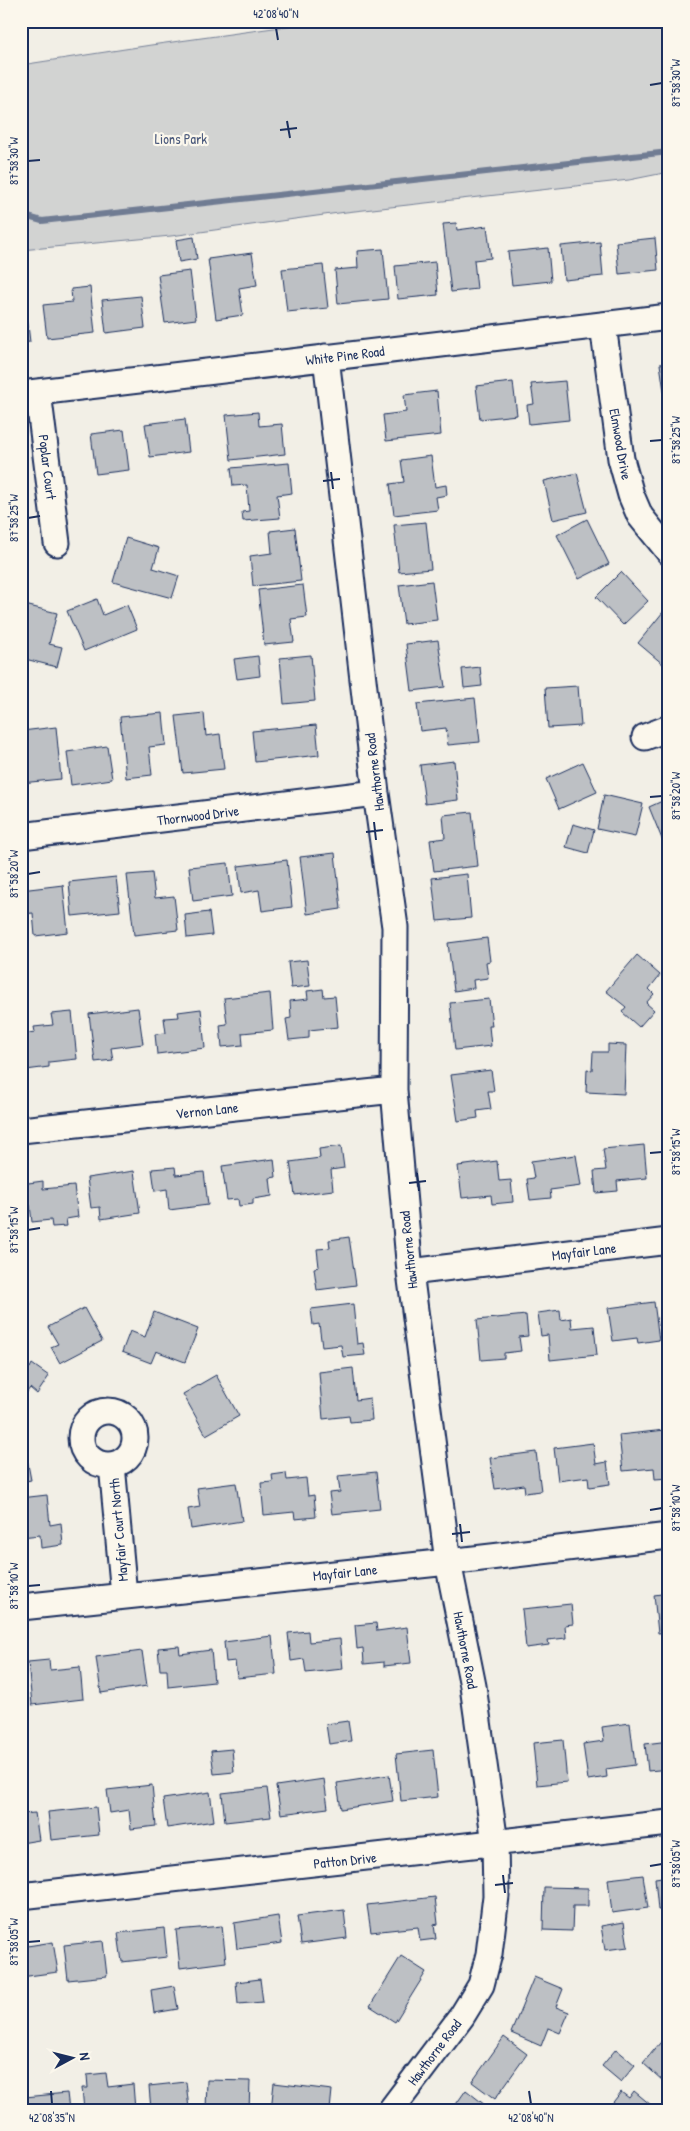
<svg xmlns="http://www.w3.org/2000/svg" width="690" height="2131" font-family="'Patrick Hand',sans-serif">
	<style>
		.green { fill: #d2d3d2; stroke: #768198 }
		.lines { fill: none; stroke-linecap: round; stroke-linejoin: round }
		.stream { stroke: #707b93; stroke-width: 6 }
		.building { fill: #bdc0c4; stroke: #1b2f5e }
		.minor-casing { stroke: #1b2f5e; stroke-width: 29 }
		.minor { stroke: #fbf7ec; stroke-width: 25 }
		.ticks { fill: none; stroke: #1b2f5e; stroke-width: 2 }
		.labels { text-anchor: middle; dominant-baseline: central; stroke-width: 4.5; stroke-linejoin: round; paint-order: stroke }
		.park-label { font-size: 14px; fill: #49587b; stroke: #fbf7ec }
		.street-label { font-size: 14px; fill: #1b2f5e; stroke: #fbf7ec }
		.neatline { fill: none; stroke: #1b2f5e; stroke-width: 2 }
		.ticks-label { font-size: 12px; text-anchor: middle; fill: #1b2f5e }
	</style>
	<rect width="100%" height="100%" fill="#f2efe6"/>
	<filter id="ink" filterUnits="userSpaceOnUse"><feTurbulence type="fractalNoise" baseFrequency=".02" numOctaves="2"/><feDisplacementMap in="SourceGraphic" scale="10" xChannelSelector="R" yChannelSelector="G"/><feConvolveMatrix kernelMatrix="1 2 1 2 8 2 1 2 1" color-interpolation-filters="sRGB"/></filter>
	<g filter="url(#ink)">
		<path class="green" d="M324,21H669V172L629,180L346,212L171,236L21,250V65L151,45Z"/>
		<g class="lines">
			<path class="stream" d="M21,215L42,221L669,152"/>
		</g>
		<path class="building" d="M456,223L457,230L487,226L491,258L474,260L477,289L451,292L443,224Z
			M194,237L197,259L179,262L176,240Z
			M655,238L658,270L619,274L616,242Z
			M600,242L603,276L564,280L561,246Z
			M548,248L551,281L512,285L508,252Z
			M383,249L388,299L338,304L335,270L358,268L357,251Z
			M252,253L257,285L239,288L243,315L216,319L208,259Z
			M435,262L438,295L398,299L395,266Z
			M323,265L328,308L287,312L282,269Z
			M190,271L196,319L165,323L158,275Z
			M90,287L95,333L47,338L43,305L72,302L71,289Z
			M141,296L145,328L106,333L102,300Z
			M26,308L30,342L21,343V309Z
			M669,363V397L665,398L660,364Z
			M565,381L569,420L529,424L527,405L534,404L531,384Z
			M513,382L517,415L480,419L476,386Z
			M437,391L441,435L386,441L383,415L406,412L404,395Z
			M258,412L259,426L282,424L285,454L231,460L226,415Z
			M185,419L189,452L150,457L145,424Z
			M124,430L129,470L96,474L91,434Z
			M431,456L435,487L446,485L447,495L436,497L438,510L394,515L390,484L404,482L401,460Z
			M289,463L292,493L277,495L280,518L243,521L242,512L249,511L247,485L233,486L231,468Z
			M577,473L587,512L553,520L544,481Z
			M587,519L609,564L579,579L557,535Z
			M426,522L431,569L399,572L394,525Z
			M295,528L301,581L253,586L250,556L272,553L270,531Z
			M126,538L159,548L153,568L179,576L172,598L113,582Z
			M621,572L648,601L623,625L596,597Z
			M432,581L437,620L404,624L399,585Z
			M303,585L307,617L291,619L294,642L264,645L258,590Z
			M97,599L103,615L127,605L137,629L84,651L67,611Z
			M21,604L57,613L49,644L62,647L57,667L21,658Z
			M663,612L669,617V659L664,665L638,643Z
			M438,640L445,687L412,691L406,644Z
			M311,655L315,701L284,704L280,658Z
			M258,656L260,676L237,679L234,659Z
			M480,667L482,686L464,688L462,669Z
			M578,686L581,726L548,728L545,688Z
			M475,698L480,742L448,745L446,728L420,731L417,704Z
			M163,713L166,745L149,747L152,775L126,778L120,717Z
			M204,713L206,736L220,734L224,769L183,773L176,716Z
			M316,725L319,755L255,762L252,731Z
			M56,727L61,779L21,783V750H24L22,731Z
			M107,746L112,779L71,785L67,752Z
			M454,761L458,800L425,804L420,765Z
			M583,762L597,792L559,809L546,779Z
			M604,795L643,804L635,837L597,829Z
			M669,798V848L666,849L649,807Z
			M472,812L478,866L434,871L430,840L445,838L443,815Z
			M573,824L594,830L588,853L566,847Z
			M335,853L341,909L307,914L300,857Z
			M287,860L292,907L262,911L259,890L241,893L238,866Z
			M228,863L232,896L193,901L189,867Z
			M152,873L155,898L174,896L178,930L134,935L127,875Z
			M467,874L471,918L437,921L432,878Z
			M116,877L120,911L72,916L69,882Z
			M63,885L68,932L35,936L33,913L21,914V890Z
			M209,912L212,935L187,938L185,915Z
			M487,938L490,961L486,962L488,978L473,980L474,988L454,991L448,943Z
			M637,955L660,975L649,989L654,994L646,1003L654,1010L639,1027L622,1012L626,1007L606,991Z
			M307,960L310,986L291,988L288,962Z
			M323,989L324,997L335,996L338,1027L309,1030V1038L289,1040L286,1019L291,1018L290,1001L308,999L307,991Z
			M270,993L273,1030L242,1033L243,1045L222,1047L220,1025L227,1024L224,998Z
			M489,999L492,1026H489L491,1046L455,1050L450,1003Z
			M138,1008L143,1044L111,1048L113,1060L95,1062L89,1014Z
			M201,1009L205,1048L157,1054L155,1034L166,1033L164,1018L179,1017L178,1012Z
			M72,1012L77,1059L49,1062V1067L26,1070L22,1034L35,1032L34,1027L53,1025L51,1014Z
			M608,1044L626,1045L624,1094L586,1092L587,1069L592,1070L593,1052H608Z
			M491,1070L494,1091H488L491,1109L477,1111L478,1118L458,1121L451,1075Z
			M644,1145L647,1178L617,1181L618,1191L596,1193L594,1171L606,1170L603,1149Z
			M341,1146L344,1168L331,1170L333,1190L295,1195L290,1162L320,1158L319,1149Z
			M576,1155L581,1186L550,1190L551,1198L530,1200L527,1179L534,1178L531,1161Z
			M274,1159L276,1177L270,1178L272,1196L253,1199V1204L239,1206L238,1199L227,1200L222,1166Z
			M497,1161L499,1181L511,1180L513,1202L492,1204L491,1195L462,1198L458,1166Z
			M175,1167L176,1175L204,1172L208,1205L169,1210L167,1189L155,1191L152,1169Z
			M134,1171L140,1213L101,1219L100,1207L91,1208L87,1178Z
			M43,1181V1189L74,1186L78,1217L66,1219L67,1226L52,1227L51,1220L32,1222L30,1205H23L21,1184Z
			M349,1237L356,1285L317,1290L314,1268L319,1267L317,1249L330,1248L329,1240Z
			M654,1302L659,1340L638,1343L637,1338L613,1341L608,1308Z
			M353,1304L357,1344L363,1343L365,1355L343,1357L341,1345L322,1347L319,1324L313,1325L311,1309Z
			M84,1308L102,1341L60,1363L51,1347L58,1344L48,1327Z
			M560,1310L561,1320L571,1318L572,1328L594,1326L597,1355L550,1360L548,1335L541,1336L538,1313Z
			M154,1312L198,1329L185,1362L156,1351L151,1363L122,1352L130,1331L145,1337Z
			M526,1315L528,1336L519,1337L521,1351L504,1353V1358L481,1360L477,1320Z
			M21,1362L30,1368L32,1364L49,1376L37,1394L30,1388L21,1400Z
			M353,1368L356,1400L370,1398L372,1420L350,1422L349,1416L323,1419L319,1372Z
			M216,1375L239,1416L206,1435L183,1394Z
			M665,1430L669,1455V1478L655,1479L654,1468L623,1471L619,1435Z
			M593,1443L596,1464L607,1462L610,1484L589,1487L588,1477L558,1481L554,1448Z
			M536,1452L541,1491L525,1493L524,1485L495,1489L490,1458Z
			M27,1459L31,1480L21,1482V1460Z
			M376,1472L380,1509L332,1514L329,1493L340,1492L338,1476Z
			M286,1473L287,1480L306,1478L308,1496L314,1495L316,1517L295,1519L294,1512L264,1515L261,1483L273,1482L272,1475Z
			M236,1483L242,1521L191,1529L188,1509L200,1507L197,1488Z
			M47,1495L50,1525L61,1523L63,1545L41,1548L40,1535L21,1537V1498Z
			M669,1593V1632L658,1633L654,1595Z
			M571,1604L573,1624L565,1625L566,1638L548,1640L549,1645L526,1648L522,1609Z
			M376,1623L377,1631L407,1627L411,1663L384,1666V1662L364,1664L363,1648L357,1649L355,1625Z
			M308,1631L309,1642L340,1639L343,1669L306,1673L304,1659L291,1661L288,1633Z
			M272,1636L276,1674L237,1678L235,1661L226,1662L224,1642Z
			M179,1646L180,1654L211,1650L214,1682L168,1687L167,1670H160L158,1648Z
			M142,1651L147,1686L101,1693L96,1657Z
			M49,1660L50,1670L80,1667L83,1699L32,1705L28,1662Z
			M348,1721L351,1741L329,1744L326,1724Z
			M630,1723L635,1765L606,1769L607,1777L588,1780L583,1744L604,1741L602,1727Z
			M563,1740L567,1782L537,1785L533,1743Z
			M669,1741V1769L648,1771L645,1744Z
			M232,1749L234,1772L214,1774L211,1751Z
			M433,1750L438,1797L401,1801L396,1754Z
			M389,1775L393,1801L341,1809L337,1783Z
			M324,1779L328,1808L281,1814L276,1786Z
			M152,1785L156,1826L131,1829L129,1810L110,1813L107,1790Z
			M267,1788L271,1817L225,1822L222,1793Z
			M210,1792L214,1821L167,1828L163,1799Z
			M96,1807L99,1835L51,1840L48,1812Z
			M35,1813L39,1840L21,1843V1814Z
			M643,1875L648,1908L612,1913L608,1879Z
			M669,1876V1909L658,1910L655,1878Z
			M544,1887L588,1888V1906H573L572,1931L543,1930Z
			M435,1897L438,1924L434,1925L436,1939L420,1941L418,1927L371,1932L367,1905Z
			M344,1910L347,1938L301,1944L297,1916Z
			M278,1916L282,1943L237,1949L234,1923Z
			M624,1922L628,1947L605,1950L601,1926Z
			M222,1926L226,1962L180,1968L176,1930Z
			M164,1928L167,1957L122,1962L118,1933Z
			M103,1941L107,1976L68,1980L64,1945Z
			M53,1942L58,1972L21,1977V1947Z
			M401,1956L426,1972L395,2022L370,2006Z
			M534,1977L563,1989L556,2007L569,2012L560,2033L548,2028L541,2046L511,2033Z
			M260,1979L263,2002L238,2004L236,1982Z
			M174,1986L178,2009L154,2013L151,1990Z
			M666,2036L669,2038V2074L663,2081L643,2063Z
			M504,2037L527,2054L495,2099L472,2082Z
			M616,2049L635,2065L621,2082L602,2066Z
			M106,2073L108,2087L133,2084L135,2110H84L82,2088H88L87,2075Z
			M207,2080L250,2081L249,2110H206Z
			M186,2082L189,2109L151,2110L149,2086Z
			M274,2083L332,2090L330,2110H271Z
			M466,2090L490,2109L489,2110H452Z
			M634,2091L657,2110H607L621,2092L629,2098Z
			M67,2093L69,2110H27L25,2097Z"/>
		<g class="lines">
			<g class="minor-casing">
				<path id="minor" d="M603,325L621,459L631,495L640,516L669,552
					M326,357L376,793L395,927L394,1090L410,1272L448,1562L473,1686L495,1843L496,1896L489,1954L481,1985L462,2016L391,2110
					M38,392L57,543
					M21,394L669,317
					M645,737L669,728
					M21,836L376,793
					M21,1130L394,1090
					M410,1272L669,1241
					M81 1438a27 27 0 1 1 54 0a27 27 0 1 1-54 0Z
					M112,1465L124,1595
					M21,1607L448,1562L669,1536
					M21,1896L669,1823"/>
			</g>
			<use href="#minor" class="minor"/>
		</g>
	</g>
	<path class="ticks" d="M276,28L278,40M650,85L662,83M287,121L290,138M280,130L297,128M28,161L40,160M650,441L662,440M331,472L333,489M323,481L340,479M28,518L40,516M650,797L662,796M374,822L376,840M366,832L383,830M28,874L40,872M650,1153L662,1152M417,1173L419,1191M409,1183L426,1181M28,1230L40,1228M650,1510L662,1508M460,1524L462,1542M452,1534L470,1532M28,1586L40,1585M650,1866L662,1864M503,1875L505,1893M495,1885L513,1883M28,1942L40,1941M51,2091L52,2104M529,2091L531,2104"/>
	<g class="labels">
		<g class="park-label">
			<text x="181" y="138">Lions Park</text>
		</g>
		<g class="street-label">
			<text transform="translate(345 355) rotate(-7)">White Pine Road</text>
			<text transform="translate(621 444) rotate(80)">Elmwood Drive</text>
			<text transform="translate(48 467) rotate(83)">Poplar Court</text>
			<text transform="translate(374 772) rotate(-97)">Hawthorne Road</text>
			<text transform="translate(198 815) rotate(-7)">Thornwood Drive</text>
			<text transform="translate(207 1110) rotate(-6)">Vernon Lane</text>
			<text transform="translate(408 1250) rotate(-96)">Hawthorne Road</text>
			<text transform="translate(584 1251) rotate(-7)">Mayfair Lane</text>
			<text transform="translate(118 1530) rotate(-95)">Mayfair Court North</text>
			<text transform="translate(345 1572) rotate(-6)">Mayfair Lane</text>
			<text transform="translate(466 1650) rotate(79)">Hawthorne Road</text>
			<text transform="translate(345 1860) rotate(-6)">Patton Drive</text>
			<text transform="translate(434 2052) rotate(-53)">Hawthorne Road</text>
		</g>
	</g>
	<rect width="690" height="2131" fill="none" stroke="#fbf7ec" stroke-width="55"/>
	<g transform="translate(72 2058) rotate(83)" stroke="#fbf7ec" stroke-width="4" paint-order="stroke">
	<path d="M0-4L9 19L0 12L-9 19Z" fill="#1b2f5e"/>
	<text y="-8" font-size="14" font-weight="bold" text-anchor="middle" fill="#1b2f5e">N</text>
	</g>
	<rect x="28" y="28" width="634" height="2076" class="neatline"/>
	<g class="ticks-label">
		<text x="276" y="18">42°08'40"N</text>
		<text transform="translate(676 83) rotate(-90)" y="4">87°58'30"W</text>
		<text transform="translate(14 161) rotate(-90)" y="4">87°58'30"W</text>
		<text transform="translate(676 440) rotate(-90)" y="4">87°58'25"W</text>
		<text transform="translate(14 518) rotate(-90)" y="4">87°58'25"W</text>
		<text transform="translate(676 796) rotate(-90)" y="4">87°58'20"W</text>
		<text transform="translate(14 874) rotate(-90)" y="4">87°58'20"W</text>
		<text transform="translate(676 1152) rotate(-90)" y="4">87°58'15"W</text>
		<text transform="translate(14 1230) rotate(-90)" y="4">87°58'15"W</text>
		<text transform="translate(676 1508) rotate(-90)" y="4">87°58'10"W</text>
		<text transform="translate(14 1586) rotate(-90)" y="4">87°58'10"W</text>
		<text transform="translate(676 1864) rotate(-90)" y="4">87°58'05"W</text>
		<text transform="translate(14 1942) rotate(-90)" y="4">87°58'05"W</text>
		<text x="52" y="2122">42°08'35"N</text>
		<text x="531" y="2122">42°08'40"N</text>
	</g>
</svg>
